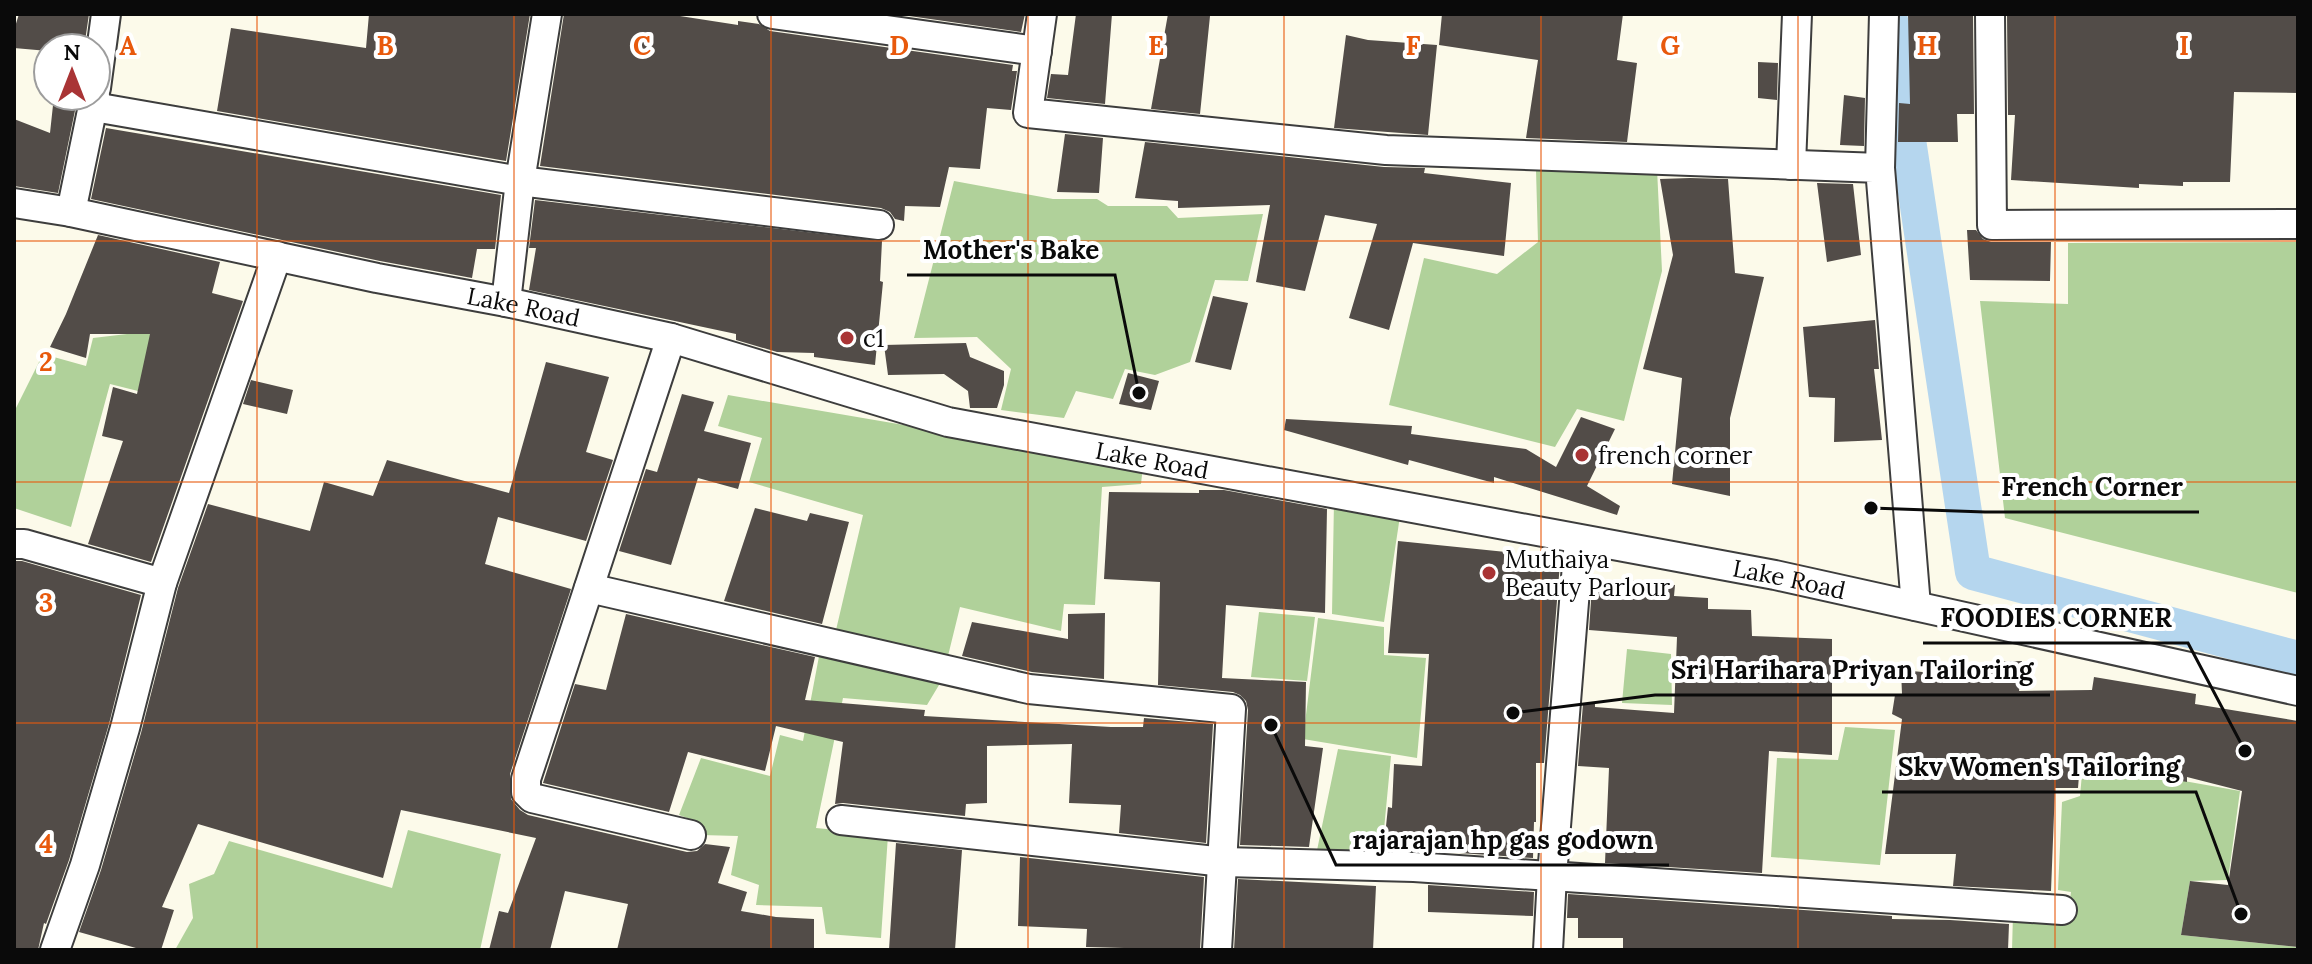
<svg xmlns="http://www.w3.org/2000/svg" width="2312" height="964" font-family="Lora,serif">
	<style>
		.forest { fill: #b0d19a }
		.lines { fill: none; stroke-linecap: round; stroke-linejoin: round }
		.canal { stroke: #b5d6ee; stroke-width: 36 }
		.building { fill: #524c48 }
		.minor-casing { stroke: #3d3d3d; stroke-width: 32 }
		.minor { stroke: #fff; stroke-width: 28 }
		.grid { fill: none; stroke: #e8590c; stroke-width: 2; stroke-opacity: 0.55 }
		.poi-dot { fill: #a93435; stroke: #fff; stroke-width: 3 }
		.labels { text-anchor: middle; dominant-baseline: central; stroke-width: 8; stroke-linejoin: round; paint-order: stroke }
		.street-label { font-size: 24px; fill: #0a0a0a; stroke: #fff }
		.poi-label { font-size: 24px; fill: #0a0a0a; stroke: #fff; text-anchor: start }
		.grid-label { font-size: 26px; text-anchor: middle; font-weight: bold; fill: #e8590c; stroke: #fff; stroke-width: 8; stroke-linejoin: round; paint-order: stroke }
		.leader { fill: none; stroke: #0a0a0a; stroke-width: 3 }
		.callout-dot { fill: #0a0a0a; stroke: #fff; stroke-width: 3 }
		.callout-label { font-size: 26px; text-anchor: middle; font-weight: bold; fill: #0a0a0a; stroke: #fff; stroke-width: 8; stroke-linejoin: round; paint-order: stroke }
	</style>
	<rect width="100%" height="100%" fill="#fcfaea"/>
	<path class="forest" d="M1657,169L1662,271L1624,421L1577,409L1555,447L1389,405L1424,258L1497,274L1538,242L1536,170Z
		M954,181L1053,199H1097L1108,206H1167L1178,218L1263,214L1248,281L1215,280L1190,362L1155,375L1125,369L1113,399L1076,391L1064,418L1001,410L1011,369L977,337L914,338Z
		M2298,242V593L2005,518L1980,301L2068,304V243Z
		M133,313L158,319L138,391L110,384L71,527L14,508V412L43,354L86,366L93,338L127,334Z
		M728,395L1143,466L1141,484L1102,487L1095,605L1064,604L1061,631L960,607L947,660L836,630L863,515L749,482L762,438L718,426Z
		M1334,501L1400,516L1384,622L1332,614Z
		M1259,612L1315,617L1307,681L1251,677Z
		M1318,618L1384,627V655L1426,658L1417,758L1303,739Z
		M1627,649L1671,654L1672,705L1622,703Z
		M820,651L945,675L927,705L843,698L816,828L888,835L881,938L826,934L822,907L756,905L759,885L731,875L738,836L701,835V823L679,815L701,758L770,776L780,735L803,741Z
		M1845,727L1895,730L1880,865L1771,857L1777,758L1838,760Z
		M1338,749L1391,756L1381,861L1315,860Z
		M2083,763L2240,791L2228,880L2190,881L2181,935L2298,947V950H2012L2013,914H2068L2071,892L2058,890L2062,802L2080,796Z
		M408,830L501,854L480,950H175L193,918L189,884L214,874L229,841L392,888Z"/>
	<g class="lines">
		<path class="canal" d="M1890,20L1973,572L2298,659"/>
	</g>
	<path class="building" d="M19,14H89L84,48H48V51L14,48V30Z
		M369,14H530L506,161L217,111L231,28L366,48Z
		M564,14H667L738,25V21L759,24L770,31L1013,65L1012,71H1017L1011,110L987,108L980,169L949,167L940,207L905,206L904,221L895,219L890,212L881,208L540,166Z
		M895,14H1025L1021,32Z
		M1076,14H1112L1105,104L1047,98L1051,74L1068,75Z
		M1168,14L1210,16L1200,114L1151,109Z
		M1442,14H1623L1617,60L1637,63L1627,142L1526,138L1538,60L1439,45Z
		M1908,14H1973L1974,114H1957L1958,142H1898L1899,103L1910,104Z
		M2007,14H2298V93L2234,92L2230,182H2183V186L2139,184V188L2011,180L2015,115H2008Z
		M1346,35L1368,40L1437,45L1428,135L1334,128Z
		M1758,62L1778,63L1777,100L1758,98Z
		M1844,95L1865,98L1864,146L1840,145Z
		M54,96H78L58,193L14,186V119L50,133Z
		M106,128L501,195L495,249H477L472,278L380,261L91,199Z
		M1065,134L1103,138L1099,193L1057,192Z
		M1145,142L1384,167L1425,168L1424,173L1511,183L1504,256L1413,243L1389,330L1349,318L1377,224L1325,215L1305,291L1256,282L1270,205L1178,208V201L1135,198Z
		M1690,178L1728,179L1735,273L1764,277L1730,418V496L1672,484L1682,378L1643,369L1673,255L1660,179Z
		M1817,183L1853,184L1861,255L1827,262Z
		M535,200L882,241L880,281L883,282L875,365L814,357V353L777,352L736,340V334L529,290L536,248H529Z
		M1967,230H1976L1983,239L1991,242H2051L2050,281L1970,280Z
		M98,235L220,262L212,293L243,301L151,562L88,544L123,441L102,436L113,387L137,394L150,334H90L86,358L50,347L66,314Z
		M1213,296L1248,303L1231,370L1195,362Z
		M1875,320L1879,369H1874L1882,440L1834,442L1835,398L1809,397L1803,327Z
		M966,343L970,357L1004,371V385L997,408H970L968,391L944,374L888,375L884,345Z
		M546,362L609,377L586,452L613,460L586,541L498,517L485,564L571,589L510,774L511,799L520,810L528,815L687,852L697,851L705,844L730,847L718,883L747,892L741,911L776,917L814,919V950H617L628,904L565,891L550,950H489L499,911L508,913L536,838L401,810L383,878L198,824L162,907L174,910L161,950H143L79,932L101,870L141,733L178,588L208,504L310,531L324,482L373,496L387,460L509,493Z
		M1128,373L1159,381L1151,410L1119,404Z
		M251,380L293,390L287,414L243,404Z
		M682,394L714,402L704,431L751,443L738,489L698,478L671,565L619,551L646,469L657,472Z
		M1581,417L1615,429L1587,486L1620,506L1617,515L1494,477V483L1409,460L1408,465L1284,430L1286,419L1412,426L1411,434L1526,449L1556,467Z
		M1199,490H1224L1327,509L1325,613L1226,605L1222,678L1306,682L1305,746L1323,748L1309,847L1240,845L1248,710L1246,701L1240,695L1233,692L1158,685L1160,582L1104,579L1109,492L1199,493Z
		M755,508L807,521L810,513L849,522L822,624L724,601Z
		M1398,541L1506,552L1505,562L1560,563L1544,763H1536V822H1534L1533,858L1429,851V839L1385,836L1388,807L1392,808L1394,764L1422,766L1429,654L1388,653Z
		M14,561H22L141,595L109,724L69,860L46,924L44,923L38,950H14Z
		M1629,580L1675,585L1674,596L1708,598V609L1751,610L1752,636L1832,639V755L1769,751L1762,873L1605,863L1609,768L1578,766L1583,704H1595V707L1674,713L1677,637L1589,630L1592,586L1629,590Z
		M1105,613L1104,679L1032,672L962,656L972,622L1068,639V614Z
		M626,614L815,657L805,700L925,710L924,716L1111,727H1143L1144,718L1213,724L1206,843L1119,833L1121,805L1069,803L1072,744L987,746V803L966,804L965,816L843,803L835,804L843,742L776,726L765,771L688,752L669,812L543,783L575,684L606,690Z
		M2022,661L2019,691L2092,690L2094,677L2196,694L2195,704L2298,721V947L2181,935L2190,881L2228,885L2242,791L2187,777V782L2080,763L2078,788H2055L2051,891L1953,886L1956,854H1885L1902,719L1892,714L1895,695L1902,694L1901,670L1987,678L1988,662Z
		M896,843L962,850L955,950H889Z
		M1020,857L1204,877L1200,950L1086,947L1087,929L1018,926Z
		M1238,879L1376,886L1373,950H1234Z
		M1428,885L1534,892L1533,916L1428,912Z
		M1568,894L1892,916V919L1950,920L2009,924L2008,950H1623V938H1578V918H1567Z"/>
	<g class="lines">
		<g class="minor-casing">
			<g id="minor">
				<path d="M772,14L1037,51"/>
				<path d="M1042,14L1028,113L1386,150L1880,168L1916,606"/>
				<path d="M1990,14L1992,225L2298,224"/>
				<path d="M96,88L106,14"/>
				<path d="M94,107L520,181L879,225"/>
				<path d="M1791,165L1797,14"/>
				<path d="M1880,168L1884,14"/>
				<path id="s1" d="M14,203L71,212L377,278L506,302L671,338L948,422L1775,575L2298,691"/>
				<path d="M71,212L95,96"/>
				<path d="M506,302L520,181L547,14"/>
				<path d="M671,338L526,779V792L532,798L691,835"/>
				<path d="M14,544H24L162,583"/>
				<path d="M589,588L1029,689L1231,709L1217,950"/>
				<path d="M841,820L1224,862L1414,867L2062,910"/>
				<path d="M55,950L85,865L125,728L162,583L277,256"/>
				<path d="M1548,950L1552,876L1579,540"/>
			</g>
		</g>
		<use href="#minor" class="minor"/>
	</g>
	<path class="grid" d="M257,14V950M514,14V950M771,14V950M1028,14V950M1284,14V950M1541,14V950M1798,14V950M2055,14V950M14,241H2298M14,482H2298M14,723H2298"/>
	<g class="poi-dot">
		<circle cx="847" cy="338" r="8"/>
		<circle cx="1582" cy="455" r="8"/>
		<circle cx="1489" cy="573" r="8"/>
	</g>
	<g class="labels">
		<g class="street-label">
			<text stroke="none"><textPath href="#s1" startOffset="520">Lake Road</textPath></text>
			<text stroke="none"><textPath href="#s1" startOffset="1168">Lake Road</textPath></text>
			<text stroke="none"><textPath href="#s1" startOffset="1816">Lake Road</textPath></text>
		</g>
		<g class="poi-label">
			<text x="863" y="338">c1</text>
			<text x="1598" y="455">french corner</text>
			<text x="1505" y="559">Muthaiya<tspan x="1505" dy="28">Beauty Parlour</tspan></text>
		</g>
	</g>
	<g class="grid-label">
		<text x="128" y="55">A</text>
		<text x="385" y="55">B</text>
		<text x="642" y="55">C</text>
		<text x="899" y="55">D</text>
		<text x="1156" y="55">E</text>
		<text x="1413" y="55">F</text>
		<text x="1670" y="55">G</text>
		<text x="1927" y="55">H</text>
		<text x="2184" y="55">I</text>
		<text x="46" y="371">2</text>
		<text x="46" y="612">3</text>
		<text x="46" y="853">4</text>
	</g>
	<path class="leader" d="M1139 393L1115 275H907M1871 508L1985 512H2199M2245 751L2188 643H1923M1513 713L1655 695H2050M2241 914L2196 792H1882M1271 725L1336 865H1669"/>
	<g class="callout-dot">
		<circle cx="1139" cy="393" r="8"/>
		<circle cx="1871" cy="508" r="8"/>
		<circle cx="2245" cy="751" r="8"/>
		<circle cx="1513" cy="713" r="8"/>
		<circle cx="2241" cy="914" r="8"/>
		<circle cx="1271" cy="725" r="8"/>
	</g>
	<g class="callout-label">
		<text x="1011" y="259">Mother's Bake</text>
		<text x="2092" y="496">French Corner</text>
		<text x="2056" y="627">FOODIES CORNER</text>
		<text x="1852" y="679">Sri Harihara Priyan Tailoring</text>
		<text x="2039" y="776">Skv Women's Tailoring</text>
		<text x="1503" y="849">rajarajan hp gas godown</text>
	</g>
	<rect width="2312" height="964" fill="none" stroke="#0a0a0a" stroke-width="32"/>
	<g transform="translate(72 72)"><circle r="38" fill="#ffffff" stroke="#9d9d9d" stroke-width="2"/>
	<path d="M0-6L14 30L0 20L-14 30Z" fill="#a93435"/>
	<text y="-12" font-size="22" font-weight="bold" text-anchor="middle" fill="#0a0a0a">N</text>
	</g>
</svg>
